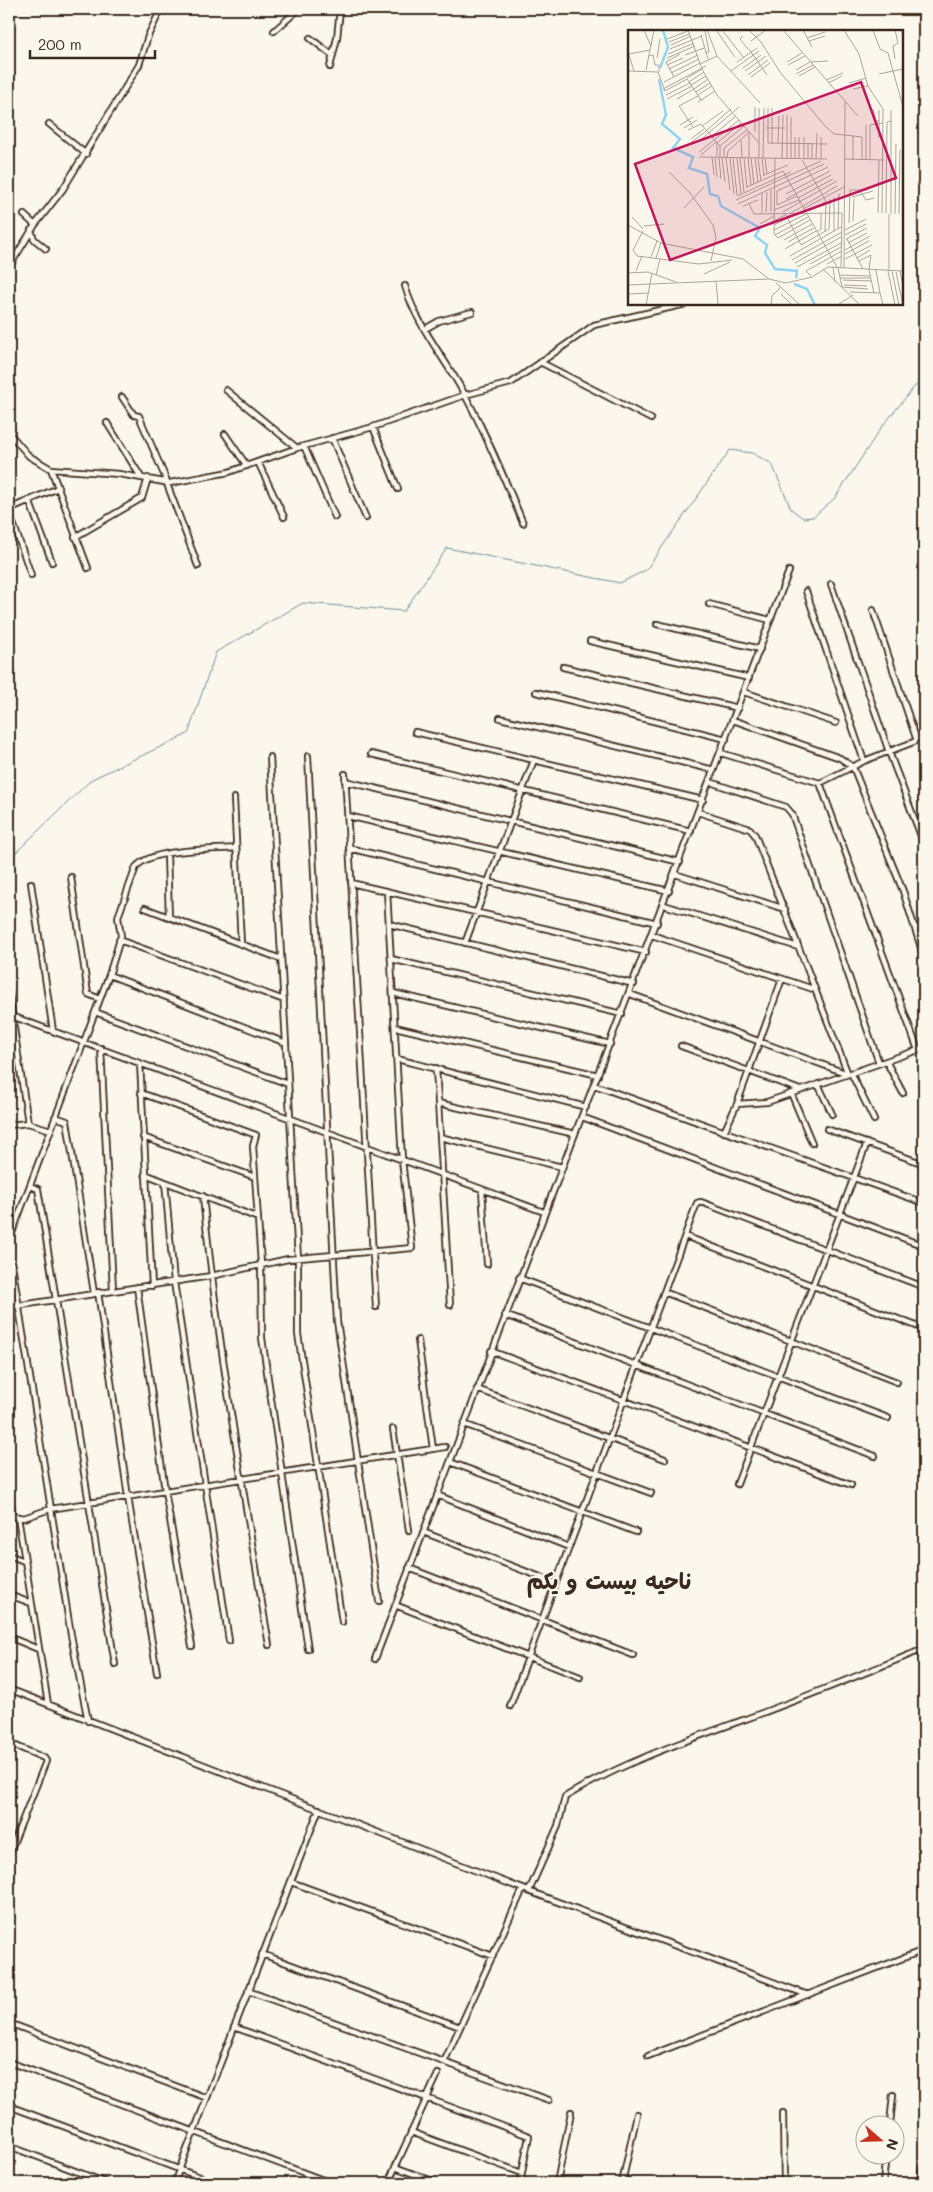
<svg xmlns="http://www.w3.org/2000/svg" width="933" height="2192" font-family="Mali,'Playpen Sans Arabic',sans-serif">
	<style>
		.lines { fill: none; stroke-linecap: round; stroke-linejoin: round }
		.stream { stroke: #6d919d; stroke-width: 1 }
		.minor-casing { stroke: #3b2a1e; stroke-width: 8 }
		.minor { stroke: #fbf7ec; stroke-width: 4.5 }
		.labels { text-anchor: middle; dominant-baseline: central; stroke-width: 4.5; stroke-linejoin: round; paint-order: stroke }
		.district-label { font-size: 22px; font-weight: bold; fill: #3b2a1e; stroke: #fbf7ec }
		.inset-river { fill: none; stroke: #8fd5f1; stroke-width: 2.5 }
		.inset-road { fill: none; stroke: #aea59a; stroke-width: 1 }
		.view { fill: #c2185b; fill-opacity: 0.15; stroke: #c2185b; stroke-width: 2.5 }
		.inset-edge { fill: none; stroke: #3b2a1e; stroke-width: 2.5 }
	</style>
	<rect width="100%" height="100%" fill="#fbf7ec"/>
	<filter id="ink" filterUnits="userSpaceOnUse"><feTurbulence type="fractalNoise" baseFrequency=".02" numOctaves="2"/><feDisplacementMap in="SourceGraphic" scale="10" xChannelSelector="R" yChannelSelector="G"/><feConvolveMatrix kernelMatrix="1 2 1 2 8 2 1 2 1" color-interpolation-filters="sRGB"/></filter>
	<g filter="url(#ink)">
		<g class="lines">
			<path class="stream" d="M9,859L92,779L188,734L216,652L303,603L404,611L447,548L620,583L646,570L730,450L752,453L772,464L791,509L803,518L813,517L835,498L881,428L915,386L924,383"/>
			<g class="minor-casing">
				<path id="minor" d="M274,31L299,9
					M310,38L332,55
					M330,67L337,38L340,9
					M49,124L86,154
					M24,215L35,225
					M31,230L34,239L46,249
					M9,267L35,225L63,189L139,65L148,36L161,9
					M405,286C417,327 446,359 466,397C488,438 505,480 523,523
					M425,329L439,321L472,312
					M542,363L651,419
					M226,390L297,448
					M122,397L134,415L139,416L168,484
					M107,423L141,477
					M373,427L398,489
					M9,433L29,456L51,469L119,474L170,483L229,472L297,448L373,427L465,395L511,383L594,325L686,304
					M225,434L247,466
					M332,438L366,518
					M304,446L335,517
					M258,462L284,517
					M51,469L88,568
					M167,484L198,566
					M29,500L52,562
					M9,509L58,488
					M9,511L31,575
					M75,537L142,498L148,478
					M831,584L889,752L924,844
					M806,591L864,761
					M709,604L770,620
					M873,610L917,741
					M657,624L760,649
					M590,641L749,678
					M563,667L738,708
					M536,692L726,739
					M744,692L836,723
					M500,718L714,770
					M733,720L840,758L853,767L903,891L924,957
					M415,732L703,800
					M721,753L820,783L864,761L924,738
					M371,754L691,831
					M308,756L337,1321L379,1601
					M270,757L298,1259V1334L342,1622
					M345,774L376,1307
					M345,781L680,862
					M710,782L786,807L792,814L879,1063
					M820,783L918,1050
					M234,798L241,944
					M698,812L750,829L755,835L848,1074
					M348,816L669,891
					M349,848L657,923
					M167,854L169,918
					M675,874L785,909
					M71,877L88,994L100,999
					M31,883L53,1031
					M351,883L646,952
					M664,905L798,947
					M145,908L281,959
					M389,924L634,984
					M915,928L924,927
					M652,935L813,989
					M119,940L284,1000
					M465,943L534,760
					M391,959L622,1014
					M109,975L286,1043
					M393,993L610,1044
					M9,994L28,1123
					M630,994L848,1074
					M95,1012L288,1084
					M9,1015L544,1212
					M395,1027L598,1075
					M681,1046L800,1090
					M101,1048L113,1290
					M397,1059L586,1107
					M886,1061L903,1093
					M140,1063L152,1286
					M436,1068L450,1305
					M851,1073L874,1120
					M818,1084L832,1114
					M594,1085L924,1203
					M141,1093L256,1135L253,1146L261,1264L262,1338L308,1649
					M791,1093L812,1143
					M438,1103L575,1134
					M737,1104L782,979
					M55,1117L67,1121L94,1293
					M582,1117L924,1246
					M9,1125L28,1123L51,1130
					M827,1129L924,1164
					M724,1132L737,1104L767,1102L924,1048
					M143,1137L255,1177
					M440,1137L562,1167
					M145,1174L258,1218
					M165,1182L174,1282L229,1641
					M30,1186L38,1189L115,1664
					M482,1190L487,1264
					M203,1196C218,1347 244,1496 269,1645
					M685,1236L924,1329
					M9,1241L109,975L121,936L118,917L136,867C152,848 212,850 236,848
					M9,1263L12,1264L71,1635L88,1721
					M519,1278L888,1418
					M137,1287L165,1491L192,1646
					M98,1292L128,1497L157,1673
					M664,1292L897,1382
					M9,1307L211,1276L288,1259L412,1248L402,1160L387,891
					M505,1315L875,1456
					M418,1340L433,1449
					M491,1351L851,1485
					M477,1389L665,1459
					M464,1424L651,1493
					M393,1429L409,1530
					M450,1462L636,1532
					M737,1484L867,1143
					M9,1491L13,1517
					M437,1495L569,1547
					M9,1515L24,1518L50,1509L445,1447
					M18,1517L48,1704
					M423,1532L556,1583
					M9,1555L24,1561
					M409,1568L633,1655
					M9,1595L31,1603
					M395,1605L580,1677
					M9,1637L38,1649
					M375,1659C512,1296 654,934 789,571
					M9,1689L523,1889L808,1995
					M510,1706L697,1203L701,1202L924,1287
					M9,1743L44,1758L46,1761L9,1854
					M291,1882L493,1956
					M529,1891L558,1826L565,1797C621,1763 682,1742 743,1720C804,1698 864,1673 924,1649
					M262,1954L460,2027
					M248,1991L549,2100
					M9,2023L207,2098
					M234,2027L529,2136L520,2183
					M648,2056L924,1950
					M9,2062L331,2183
					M444,2062L523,1889
					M9,2106L216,2183
					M783,2113L784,2183
					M890,2124L893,2095
					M411,2132L522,2173
					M9,2146L107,2183
					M395,2167L438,2183
					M174,2183L319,1809
					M388,2183L438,2074
					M557,2183L571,2112
					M622,2183L637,2114
					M883,2183L886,2154
					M920,2183L924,2147"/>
			</g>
			<use href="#minor" class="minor"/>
		</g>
	</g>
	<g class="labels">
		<g class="district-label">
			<text x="609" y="1580">ناحیه بیست و یکم</text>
		</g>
	</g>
	<g transform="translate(628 30)">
		<rect width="275" height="275" fill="#fbf7ec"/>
		<path class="inset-river" d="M32,38L40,17L35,0M31,49L38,85L34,94L52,109L45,118L65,127L61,138L79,144L82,164L90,166L93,176L132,198L127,206L139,215L137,223L147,239L169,241L168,248M166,254L179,259L187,275"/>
		<path class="inset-road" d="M16,0L23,16M60,0L74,39L89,65L131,113M79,0L89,26L132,73M88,0L107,27M94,0L116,28M121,0L133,12L152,42L197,96L206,104L217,105M155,0L230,86M175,0L184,17M216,0L231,24L240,56L255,79L254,183M245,0L252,19L260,23L275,77M77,1L81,22L77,23M73,5L80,29M115,6L112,9L120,19M179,8L197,2M39,9L60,1M123,11L138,0M181,11L197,6M41,12L61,4M43,15L63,6M42,19L74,6M121,19L139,45M0,22L6,41M1,24L22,20M40,24L66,13M57,25L76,18M21,26L25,25L27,35H31V42M29,28L32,9M39,28L67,16M267,29L265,16L270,13L267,0M109,32L129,18M159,32L174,23M183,32L200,31M72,34L89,26M39,35L55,28M160,35L177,26M115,38L133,25M41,39L70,25M18,40L26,0M168,40L182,32M0,41L30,42L37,61L59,49M103,41L131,21M117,41L138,26M43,43L71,29M168,44L185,35M251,44L275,39M120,45L140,30M171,46L187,37M46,47L38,32L52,24M123,47L142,33M59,48L74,39M59,49L73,70M198,50L215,43M36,52L72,33M61,52L76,42M200,53L214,46M221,53L238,48M63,55L78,46M35,59L78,36M66,59L80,49M225,59L240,56M68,62L82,53M38,65L62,53M70,65L84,56M39,69L64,56M49,69L66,59M70,72L87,61M127,77V102M131,78V128M140,78V113L199,114M245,79L248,91H251M52,95L65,87M238,95V130M74,96L95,81M65,97L51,76L70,66M56,98L69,90M138,98H157M60,100L73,94L92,116V128M78,101L103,79M217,105L234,107M83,107L108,86M251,108V80M63,109L76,99M113,110L114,128M64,112L78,101M70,112L111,77M144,113V78M150,113L151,86M92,116L116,96M71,122L111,90M73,125L88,112M71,127L199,129M84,127L86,145M89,127V113L113,93M87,128L89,147M91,128L93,149M94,128L97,152M96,128V118L119,100M98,128L102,160M99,128L100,121L121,102M102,128L106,164M105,128L109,165M109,128L113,164M112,128L116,162M116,128L119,158M120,128L123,155M121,128V103M123,128L126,154M127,128L130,152M130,128L133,151M134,128L136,146M135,128L136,78M137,128L139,144M163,128V87M147,129L146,204L150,208L182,190M154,129L155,85M159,129V85M167,129V107M171,129V107M176,129V107M180,129V113M184,129V113M188,129L189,103M193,129V107M217,129L256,130M174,130L198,171L197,201M225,130V106M234,130V107M242,130V95L255,93M41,142L62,163L85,195L88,207L83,231M136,145L160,135M119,157L155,141L209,237M233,162L238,170L246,168M158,164L202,141M109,166L163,142M224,167L245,161M170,168L205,149M158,169L203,145M108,170L193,131M171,172L209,151M110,174L196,134M121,174L126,184L214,183M149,175V161L200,137M149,175L169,166M115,176L130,170M56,178L76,157M175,179L216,157M146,180L171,170M181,181L197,172M138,182L139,162M143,182V160M155,182L172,172M134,183V163M157,183L173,215L201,199L202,169M163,183L209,156M250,183L251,130M258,183L259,92L263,91M263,184V80M267,184L268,114M271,184L272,120M4,187L15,199M225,191L226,169M221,193L222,160H240M132,194L146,186M0,195L33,213L115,229L141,249M146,195L168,184M16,196L36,194M136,196L157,185M210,199L211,164M146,200L178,184M217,200L238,189M15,201L5,220L9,226L71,234L104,230M206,201V167M189,202L193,199V183M147,205L180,187M217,205L238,194M218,209L239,198M219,209L235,239M156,210L184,194M160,212L186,198M220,213L239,203M157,219L188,201M217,220L242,206M217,224L241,211M162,226L213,197M23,227L29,211M28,228L33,213M229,228L242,220M217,229L244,215M164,230L214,202M231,231L243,225L241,239M167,233L213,207M182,234L213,217M199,234L214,226M169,237L213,213M205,237L207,252M213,237L214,183M210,238L214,257L240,259M216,238L217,72M195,239L232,275M241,240L246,263M248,240L252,263M8,241L14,226M260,241L267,275M261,241V184M264,241L271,275M272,241L275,257M268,242L275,275M0,243L20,242L48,252M76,244L102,232M28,245L32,229M211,245L242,246M183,246L178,241L214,221M212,248H243M215,250L243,251M88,251L90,274M148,253L172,275M0,255L141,249L158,253L184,247L200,237L275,241M216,255L239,256M222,262L252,263L255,275M0,264L21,263M153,264L164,275M211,274L225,265M18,275L24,243M143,275L144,266L153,257"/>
		<path class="view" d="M233,52L268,148L42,230L7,134Z"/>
		<rect width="275" height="275" class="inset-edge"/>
	</g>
	<rect width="933" height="2192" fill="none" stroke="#fbf7ec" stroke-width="30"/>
	<rect x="15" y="15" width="903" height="2162" fill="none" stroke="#3b2a1e" stroke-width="2" filter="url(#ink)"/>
	<g transform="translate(880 2140) rotate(110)"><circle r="24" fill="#fbf7ec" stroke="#aea59a"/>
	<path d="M0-4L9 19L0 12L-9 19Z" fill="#c8321e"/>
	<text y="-8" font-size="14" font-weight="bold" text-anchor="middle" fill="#3b2a1e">N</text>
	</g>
	<path d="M30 50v8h125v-8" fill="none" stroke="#3b2a1e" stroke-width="2.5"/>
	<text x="38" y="50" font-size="15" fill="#3b2a1e" stroke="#fbf7ec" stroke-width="4" paint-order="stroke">200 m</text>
</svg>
